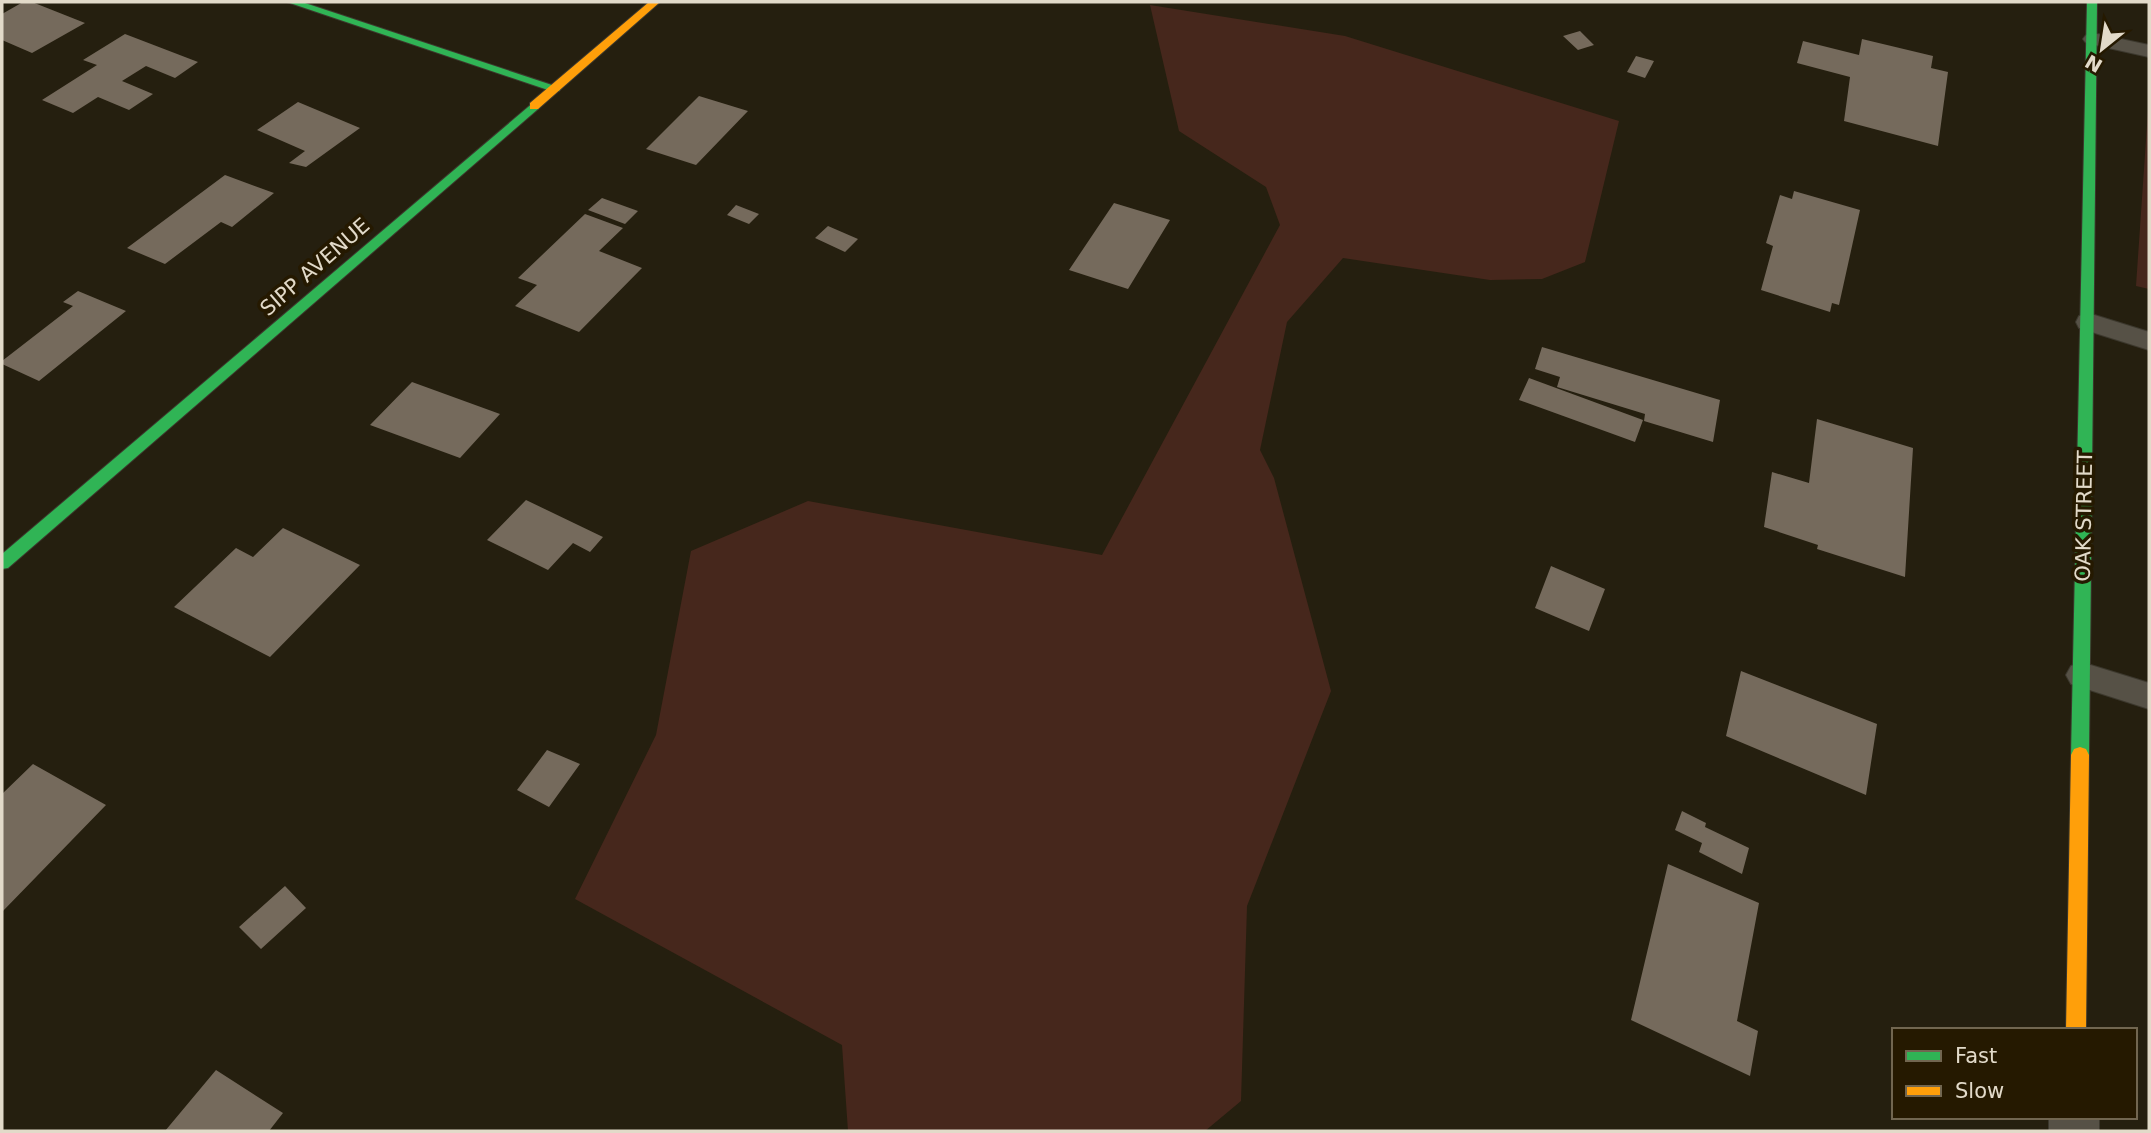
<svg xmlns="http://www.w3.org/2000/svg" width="2151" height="1133" font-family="'DejaVu Sans',sans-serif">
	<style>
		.green { fill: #46271c }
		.building { fill: #756a5c }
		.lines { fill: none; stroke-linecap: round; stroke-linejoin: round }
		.lane-casing { stroke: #3c382d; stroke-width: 2 }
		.street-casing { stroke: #3c382d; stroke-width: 2 }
		.fast-casing { stroke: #3c382d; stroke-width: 2 }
		.slow-casing { stroke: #3c382d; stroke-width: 2 }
		.lane { fill: #565146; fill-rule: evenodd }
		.street { fill: #565146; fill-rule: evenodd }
		.fast { fill: #30b455; fill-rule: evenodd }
		.slow { fill: #ff9f0a; fill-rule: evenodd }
		.labels { text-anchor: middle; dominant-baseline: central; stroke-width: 7; stroke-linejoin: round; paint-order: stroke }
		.street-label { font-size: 21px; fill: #e2dac9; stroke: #251900 }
	</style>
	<rect width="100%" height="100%" fill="#251f0f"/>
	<path class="green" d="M1150,5L1345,36L1619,121L1585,262L1542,279L1490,280L1343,258L1287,322L1260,450L1274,478L1331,691L1247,906L1241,1101L1205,1131H848L842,1045L575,899L656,735L691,551L808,501L1102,555L1280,225L1266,187L1179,131Z
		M2149,96V289L2136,286Z"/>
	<path class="building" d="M23,2H32L85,23L32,53L2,40V14Z
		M1580,31L1594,45L1578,50L1563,36Z
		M125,34L198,62L175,78L146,66L122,81L153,94L129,110L98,97L73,113L42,100L97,65L83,60Z
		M1862,39L1933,56L1931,68L1948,72L1938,146L1844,121L1850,77L1797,63L1803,41L1859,55Z
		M1636,56L1654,61L1645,78L1627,72Z
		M699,96L748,111L696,165L646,149Z
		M298,102L360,128L306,167L289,163L305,151L257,130Z
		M225,175L274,193L232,227L221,222L165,264L127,248Z
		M1794,191L1860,210L1839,305L1832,303L1830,312L1761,290L1773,246L1766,243L1780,195L1792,199Z
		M602,198L638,211L625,224L588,210Z
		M1114,203L1170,220L1128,289L1069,270Z
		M736,205L759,214L749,224L727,215Z
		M585,214L623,228L599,251L642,268L579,332L515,306L537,285L518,278Z
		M828,226L858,239L845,252L815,238Z
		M78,291L126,311L39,381L2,364V361L73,306L63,302Z
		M1542,347L1720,400L1713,442L1644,421L1645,414L1557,387L1560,377L1535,369Z
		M1529,378L1643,420L1635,442L1519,400Z
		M412,382L500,414L460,458L370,425Z
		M1817,419L1913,448L1905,577L1817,549L1818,545L1764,527L1772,472L1809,483Z
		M526,500L603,537L590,552L573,543L548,570L487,540Z
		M283,528L360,565L270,657L174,607L236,548L253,557Z
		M1551,566L1605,589L1589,631L1535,608Z
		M1741,671L1877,724L1866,795L1726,736Z
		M547,750L580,764L549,807L517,790Z
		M33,764L106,805L2,912V794Z
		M1682,811L1706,823L1705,827L1749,848L1742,874L1699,852L1702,843L1675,830Z
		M1668,864L1759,903L1737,1021L1758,1031L1750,1076L1631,1020Z
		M285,886L306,908L261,949L239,927Z
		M216,1070L283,1113L269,1131H165Z"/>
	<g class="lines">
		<g class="lane-casing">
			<path id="lane" d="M2093,33L2149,45V57L2086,43L2083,39L2086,35Z
				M2088,313L2149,332V350L2079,328L2076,322L2079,316Z
				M2081,662L2149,683V709L2071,684L2066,675L2071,666Z"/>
		</g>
		<g class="street-casing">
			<path id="street" d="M2049,1117H2099V1131H2049Z"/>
		</g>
		<g class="fast-casing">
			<path id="fast" d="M287,2H302L561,88L559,91H551Z
				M2087,2H2097L2089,755L2086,761L2080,763L2074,761L2071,755Z
				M534,102L540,106L538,109L8,568L2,569V554Z"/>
		</g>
		<g class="slow-casing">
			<path id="slow" d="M649,2H660L538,109H530V103Z
				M2080,747L2086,749L2089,755L2086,1030H2066L2071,755L2074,749Z"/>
		</g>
		<use href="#lane" class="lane"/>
		<use href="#street" class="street"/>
		<use href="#fast" class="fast"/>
		<use href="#slow" class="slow"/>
	</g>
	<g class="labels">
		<g class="street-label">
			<text transform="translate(315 267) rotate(-41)">SIPP AVENUE</text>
			<text transform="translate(2084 516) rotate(-89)">OAK STREET</text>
		</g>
	</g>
	<rect width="2151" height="1133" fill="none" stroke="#e2dac9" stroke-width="7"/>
	<rect x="1892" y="1028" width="245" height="91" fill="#251900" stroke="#716650" stroke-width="2"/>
	<rect x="1906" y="1051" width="35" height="10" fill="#30b455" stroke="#716650" stroke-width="2"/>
	<text x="1955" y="1063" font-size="21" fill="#e2dac9">Fast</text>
	<rect x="1906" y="1086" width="35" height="10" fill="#ff9f0a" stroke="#716650" stroke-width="2"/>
	<text x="1955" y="1098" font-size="21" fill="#e2dac9">Slow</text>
	<g transform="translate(2102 49) rotate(210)" stroke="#251900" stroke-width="5" paint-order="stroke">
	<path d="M0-5L12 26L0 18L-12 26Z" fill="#e2dac9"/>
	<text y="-10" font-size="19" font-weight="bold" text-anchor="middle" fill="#e2dac9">N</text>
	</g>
</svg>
